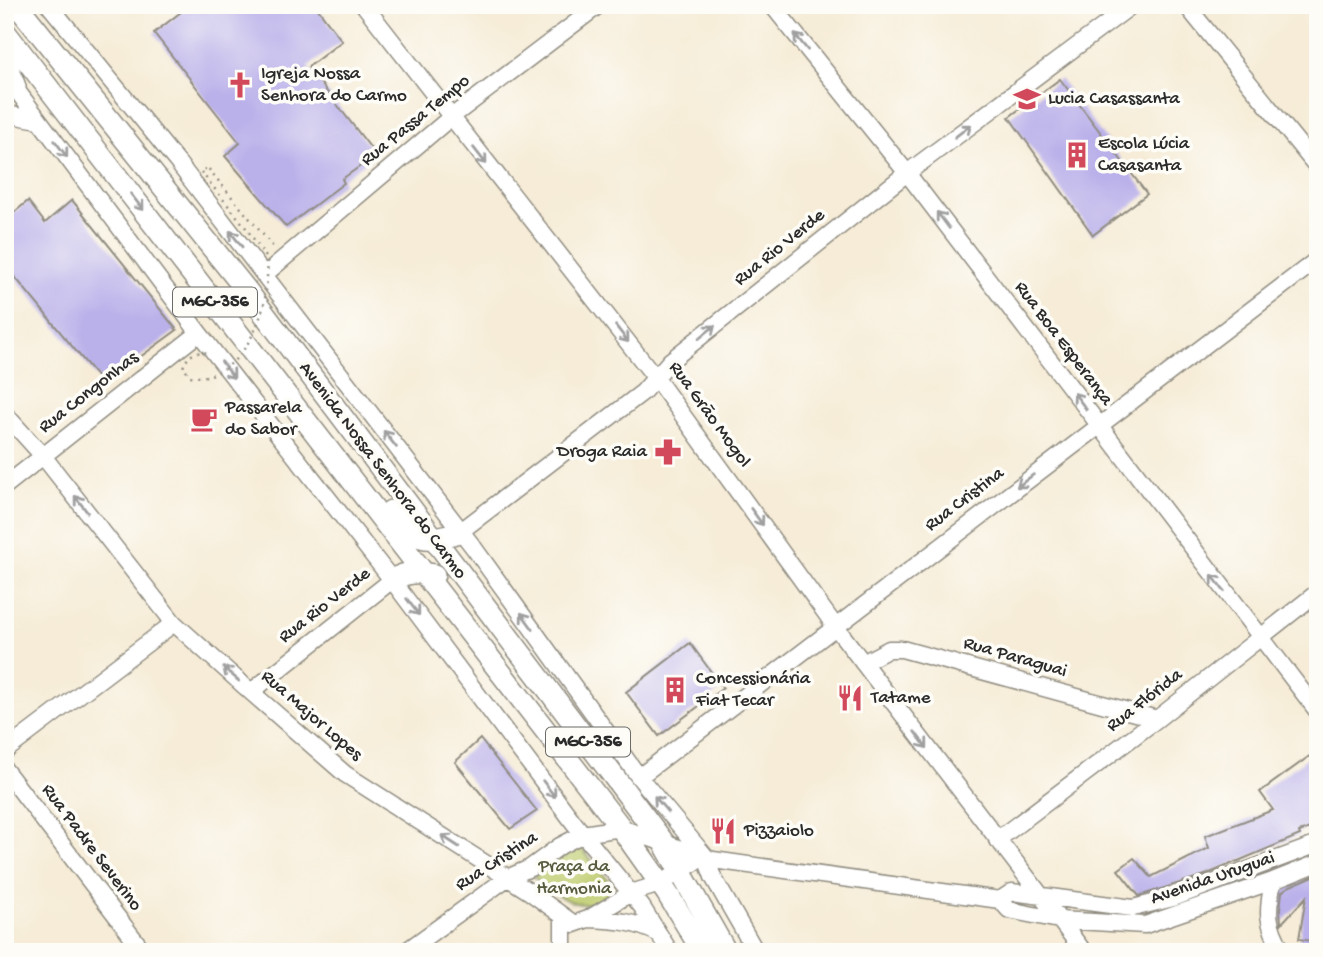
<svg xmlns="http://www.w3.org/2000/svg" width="1323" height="957" font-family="'Gochi Hand',sans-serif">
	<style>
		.green { fill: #bfcd6f; stroke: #757c4d; stroke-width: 2 }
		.building { fill: #bab0ea }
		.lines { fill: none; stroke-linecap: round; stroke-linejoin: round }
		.minor-casing { stroke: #908c81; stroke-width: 19 }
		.major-casing { stroke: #908c81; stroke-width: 24 }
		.path { stroke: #908c81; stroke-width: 2.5; stroke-dasharray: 2 5; stroke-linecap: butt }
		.minor { stroke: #fff; stroke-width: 16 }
		.major { stroke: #fff; stroke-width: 21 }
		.path-bridge { stroke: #908c81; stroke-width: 2.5; stroke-dasharray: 2 5; stroke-linecap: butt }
		.oneway { stroke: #a0a0a0 }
		.labels { text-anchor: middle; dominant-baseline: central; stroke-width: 7; stroke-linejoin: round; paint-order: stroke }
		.shield { fill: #fdfcf7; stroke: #6a6a68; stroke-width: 2 }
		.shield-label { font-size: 18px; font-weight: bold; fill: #2b2b2b }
		.poi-label { font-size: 19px; fill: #2b2b2b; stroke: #fdfcf7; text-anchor: start }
		.street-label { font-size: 19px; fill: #2b2b2b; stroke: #fdfcf7 }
		.park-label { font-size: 19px; fill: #575c3f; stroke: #fdfcf7 }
	</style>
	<rect width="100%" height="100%" fill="#fdfcf7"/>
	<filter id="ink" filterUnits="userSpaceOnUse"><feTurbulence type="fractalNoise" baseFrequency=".0143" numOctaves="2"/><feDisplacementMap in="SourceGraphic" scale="14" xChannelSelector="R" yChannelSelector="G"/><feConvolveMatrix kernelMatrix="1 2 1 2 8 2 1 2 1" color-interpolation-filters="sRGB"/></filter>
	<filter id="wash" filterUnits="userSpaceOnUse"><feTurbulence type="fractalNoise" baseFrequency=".00686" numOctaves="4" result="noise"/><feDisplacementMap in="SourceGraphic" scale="28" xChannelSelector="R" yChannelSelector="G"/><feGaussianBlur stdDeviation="1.57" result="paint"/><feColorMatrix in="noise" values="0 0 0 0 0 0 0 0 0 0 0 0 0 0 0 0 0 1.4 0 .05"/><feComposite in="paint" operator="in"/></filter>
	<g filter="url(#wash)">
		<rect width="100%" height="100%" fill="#f6ecd7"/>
		<path class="green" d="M580,846L620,895C581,914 564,902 533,877Z"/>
		<g id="blocks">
			<path class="building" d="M190,5H315L342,41L308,67L376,155L342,179L344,183L286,227L225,156L240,143L154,33Z
				M1060,79L1147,194L1093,235L1009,117Z
				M72,200L177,330L103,384L5,265V220L28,201L45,223Z
				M690,643L723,688L659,736L626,692Z
				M480,739L537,811L510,829L455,762Z
				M1318,750V825L1299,832L1300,835L1205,875L1139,896L1118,870L1134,858L1151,877L1209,848L1205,836L1273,810L1260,792Z
				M1318,874V942L1299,939L1306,897L1281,924L1280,909L1282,892L1288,887Z"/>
		</g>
	</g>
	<g filter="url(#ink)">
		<use href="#blocks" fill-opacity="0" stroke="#908c81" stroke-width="2"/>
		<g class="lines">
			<g class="minor-casing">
				<path id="minor" d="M49,5L178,163L474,548L639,777L705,856L713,877L756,952
					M364,5L655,377L835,626L1084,952
					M772,5L907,173L1318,712
					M1186,5L1318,168
					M9,80L199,333L392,580L574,823L642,907L670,952
					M5,114L39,120
					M264,275L450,118L599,5
					M5,414L43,456L174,623L251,692L345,774L530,892L574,924
					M5,486L199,333
					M461,531L643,392L670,361L907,173L1132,5
					M863,663L889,649H902L1157,719
					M251,692L392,580
					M5,751L174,623
					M5,770L144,952
					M639,777L1318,259
					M997,840L1157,719L1318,592
					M1273,881C1267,911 1266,923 1282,950L1289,952
					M1000,900L1012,892L1133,908L1173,898L1318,844
					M563,917V952
					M588,919C614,920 635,921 659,934
					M574,924L588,919L631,893L660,884L705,856
					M405,952L507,878L530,868L560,846L583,834L621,828L713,860L1000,900L1009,910L1059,920L1145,925L1273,881L1318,863"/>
			</g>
			<g class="major-casing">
				<path id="major" d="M17,5L247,291L664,843L726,952
					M5,32L621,828L667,893L703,952
					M5,60L15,87
					M391,511C415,541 425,544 461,531
					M392,580C406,572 418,571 434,575"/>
			</g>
			<path class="path" d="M204,170L207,167L274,248"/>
			<use href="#minor" class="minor"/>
			<use href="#major" class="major"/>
			<path class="path-bridge" d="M201,172L244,225L268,260C267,274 267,290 264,304C256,338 230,383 190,376L183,367C189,353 196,351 210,353"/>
		</g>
		<defs><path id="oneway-shaft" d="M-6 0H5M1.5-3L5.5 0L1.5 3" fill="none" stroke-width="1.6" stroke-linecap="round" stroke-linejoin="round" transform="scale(1.75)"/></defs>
		<g class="oneway">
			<use href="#oneway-shaft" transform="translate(801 42) rotate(-129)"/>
			<use href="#oneway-shaft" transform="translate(963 131) rotate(-37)"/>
			<use href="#oneway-shaft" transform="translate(61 149) rotate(53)"/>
			<use href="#oneway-shaft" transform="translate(480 156) rotate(52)"/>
			<use href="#oneway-shaft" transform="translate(137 202) rotate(52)"/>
			<use href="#oneway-shaft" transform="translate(943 220) rotate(-127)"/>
			<use href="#oneway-shaft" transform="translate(236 239) rotate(-128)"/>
			<use href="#oneway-shaft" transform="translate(707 332) rotate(-39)"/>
			<use href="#oneway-shaft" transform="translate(622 334) rotate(52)"/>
			<use href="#oneway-shaft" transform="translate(228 370) rotate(52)"/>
			<use href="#oneway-shaft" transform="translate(1080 401) rotate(-127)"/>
			<use href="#oneway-shaft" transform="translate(390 439) rotate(-128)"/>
			<use href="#oneway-shaft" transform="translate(1025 481) rotate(143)"/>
			<use href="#oneway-shaft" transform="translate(81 504) rotate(-128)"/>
			<use href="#oneway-shaft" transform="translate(757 517) rotate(54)"/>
			<use href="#oneway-shaft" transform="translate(1218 583) rotate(-127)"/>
			<use href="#oneway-shaft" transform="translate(413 607) rotate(53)"/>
			<use href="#oneway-shaft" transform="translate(527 621) rotate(-126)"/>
			<use href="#oneway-shaft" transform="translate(231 674) rotate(-138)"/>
			<use href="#oneway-shaft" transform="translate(921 740) rotate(53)"/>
			<use href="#oneway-shaft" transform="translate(549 789) rotate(53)"/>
			<use href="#oneway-shaft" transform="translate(661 804) rotate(-130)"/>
			<use href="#oneway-shaft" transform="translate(450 841) rotate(-147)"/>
		</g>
	</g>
	<defs>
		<g id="church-bare" transform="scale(2.1)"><path d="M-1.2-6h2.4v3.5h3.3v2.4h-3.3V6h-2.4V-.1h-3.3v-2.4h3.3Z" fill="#d1495b" stroke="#fdfcf7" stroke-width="2.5" paint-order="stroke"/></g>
		<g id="school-bare" transform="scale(2.1)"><path d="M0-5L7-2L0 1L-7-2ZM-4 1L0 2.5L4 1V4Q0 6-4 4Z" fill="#d1495b" stroke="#fdfcf7" stroke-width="2.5" paint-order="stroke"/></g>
		<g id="building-bare" transform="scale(2.1)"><path d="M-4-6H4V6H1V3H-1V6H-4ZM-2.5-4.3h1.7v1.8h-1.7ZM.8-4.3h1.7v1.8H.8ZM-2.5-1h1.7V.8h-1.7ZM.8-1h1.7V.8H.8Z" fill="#d1495b" stroke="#fdfcf7" stroke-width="2.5" paint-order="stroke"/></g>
		<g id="cafe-bare" transform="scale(2.1)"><path d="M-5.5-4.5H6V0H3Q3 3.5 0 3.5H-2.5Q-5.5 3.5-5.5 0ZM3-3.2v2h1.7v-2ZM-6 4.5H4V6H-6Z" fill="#d1495b" stroke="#fdfcf7" stroke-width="2.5" paint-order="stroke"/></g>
		<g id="pharmacy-bare" transform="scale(2.1)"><path d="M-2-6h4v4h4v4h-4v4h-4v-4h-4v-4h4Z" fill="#d1495b" stroke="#fdfcf7" stroke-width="2.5" paint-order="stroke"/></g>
		<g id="restaurant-bare" transform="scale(2.1)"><path d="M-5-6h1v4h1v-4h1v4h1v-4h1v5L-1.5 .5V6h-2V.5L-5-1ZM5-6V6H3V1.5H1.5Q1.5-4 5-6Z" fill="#d1495b" stroke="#fdfcf7" stroke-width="2.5" paint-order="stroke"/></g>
	</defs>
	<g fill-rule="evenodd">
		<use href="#church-bare" x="240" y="85"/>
		<use href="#school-bare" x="1027" y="99"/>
		<use href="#building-bare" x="1077" y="155"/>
		<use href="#cafe-bare" x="204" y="419"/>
		<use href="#pharmacy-bare" x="668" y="452"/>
		<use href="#building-bare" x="675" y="690"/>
		<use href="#restaurant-bare" x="850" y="698"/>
		<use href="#restaurant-bare" x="723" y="831"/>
	</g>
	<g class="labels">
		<g class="shield">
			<rect x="173" y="287.5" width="84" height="29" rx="5"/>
			<rect x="546" y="727.5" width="84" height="29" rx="5"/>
		</g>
		<g class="shield-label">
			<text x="215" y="302">MGC-356</text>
			<text x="588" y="742">MGC-356</text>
		</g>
		<g class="poi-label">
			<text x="261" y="74">Igreja Nossa<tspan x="261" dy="22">Senhora do Carmo</tspan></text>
			<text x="1048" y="99">Lucia Casassanta</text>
			<text x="1098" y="144">Escola Lúcia<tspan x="1098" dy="22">Casasanta</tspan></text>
			<text x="225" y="408">Passarela<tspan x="225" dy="22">do Sabor</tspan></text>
			<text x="647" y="452" text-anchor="end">Droga Raia</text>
			<text x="696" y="679">Concessionária<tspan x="696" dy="22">Fiat Tecar</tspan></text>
			<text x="871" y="698">Tatame</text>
			<text x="744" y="831">Pizzaiolo</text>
		</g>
		<g class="street-label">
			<text transform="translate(416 121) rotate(-39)">Rua Passa Tempo</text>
			<text transform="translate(780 248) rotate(-39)">Rua Rio Verde</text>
			<text transform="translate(1063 344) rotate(53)">Rua Boa Esperança</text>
			<text transform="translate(89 393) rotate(-38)">Rua Congonhas</text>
			<text transform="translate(709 415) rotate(54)">Rua Grão Mogol</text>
			<text transform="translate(382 471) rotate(53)">Avenida Nossa Senhora do Carmo</text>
			<text transform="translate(965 500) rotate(-37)">Rua Cristina</text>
			<text transform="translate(325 606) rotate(-38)">Rua Rio Verde</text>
			<text transform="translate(1015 658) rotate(16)">Rua Paraguai</text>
			<text transform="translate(1145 701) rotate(-38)">Rua Flórida</text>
			<text transform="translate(311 716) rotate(41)">Rua Major Lopes</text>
			<text transform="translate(91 848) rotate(53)">Rua Padre Severino</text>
			<text transform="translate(497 862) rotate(-33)">Rua Cristina</text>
			<text transform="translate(1213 879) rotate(-19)">Avenida Uruguai</text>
		</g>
		<g class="park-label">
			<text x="574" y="867">Praça da<tspan x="574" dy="22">Harmonia</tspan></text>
		</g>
	</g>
	<rect width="1323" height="957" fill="none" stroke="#fdfcf7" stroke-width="28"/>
</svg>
